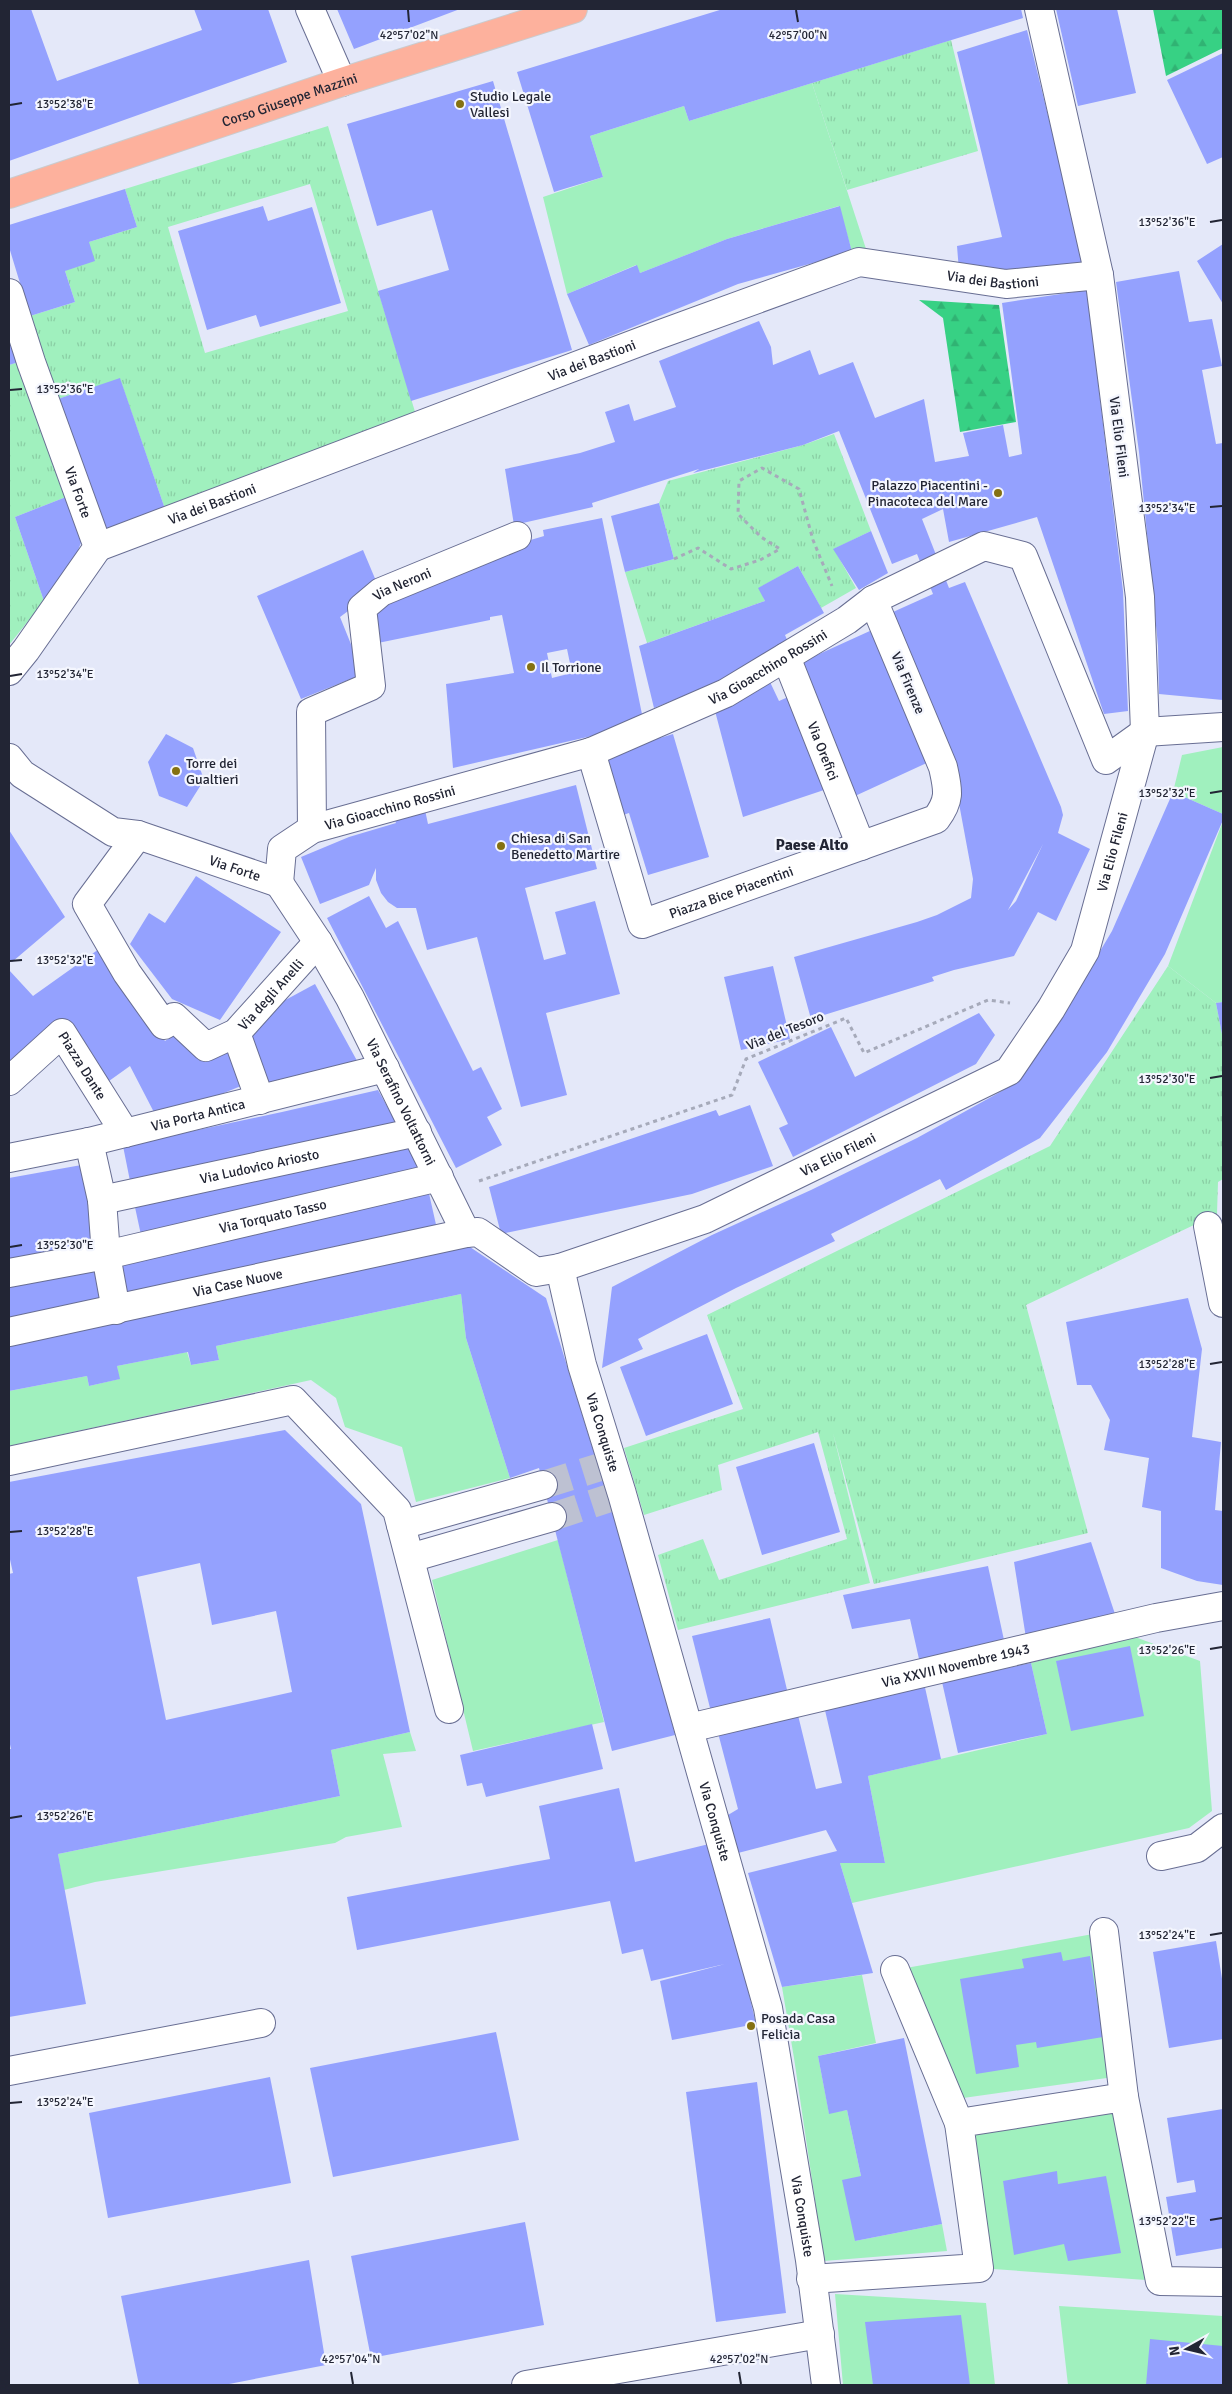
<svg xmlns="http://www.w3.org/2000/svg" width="1232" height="2394" font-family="Signika,sans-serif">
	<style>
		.grass { fill: url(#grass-tufts); fill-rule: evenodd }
		.forest { fill: url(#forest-firs) }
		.garden { fill: #a0f0be }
		.building { fill: #94a1fe; fill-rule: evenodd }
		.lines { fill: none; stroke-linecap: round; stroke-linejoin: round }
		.minor-tunnel { stroke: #bdc1d2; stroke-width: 28; stroke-dasharray: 28 14; stroke-linecap: butt }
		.minor-casing { stroke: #686e93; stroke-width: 30 }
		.primary-casing { stroke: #cacbce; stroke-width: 30 }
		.path { stroke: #a6aaba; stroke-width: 3; stroke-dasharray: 4 4; stroke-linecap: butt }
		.minor { stroke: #fff; stroke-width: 28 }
		.primary { stroke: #fdb19d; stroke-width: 28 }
		.ticks { fill: none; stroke: #222534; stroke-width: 2 }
		.poi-dot { fill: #857111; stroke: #f4f6fe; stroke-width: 2 }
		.labels { text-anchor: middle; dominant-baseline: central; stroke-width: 4.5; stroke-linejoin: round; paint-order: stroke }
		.poi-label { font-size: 14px; fill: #222534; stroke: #f4f6fe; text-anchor: start }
		.street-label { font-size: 14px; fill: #222534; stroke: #f4f6fe }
		.quarter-label { font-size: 16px; font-weight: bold; fill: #222534; stroke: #f4f6fe }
		.ticks-label { font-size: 12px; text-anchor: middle; fill: #222534; stroke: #f4f6fe; stroke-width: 4.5; stroke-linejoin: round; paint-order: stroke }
	</style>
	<defs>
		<pattern id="grass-tufts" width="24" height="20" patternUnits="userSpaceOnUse" patternTransform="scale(1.25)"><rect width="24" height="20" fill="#a0f0be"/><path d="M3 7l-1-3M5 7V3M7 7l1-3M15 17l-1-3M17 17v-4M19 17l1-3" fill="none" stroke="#8acea4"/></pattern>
		<pattern id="forest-firs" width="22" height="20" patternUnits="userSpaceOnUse" patternTransform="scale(1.25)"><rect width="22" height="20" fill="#37d184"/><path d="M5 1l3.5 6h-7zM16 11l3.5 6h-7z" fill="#30b373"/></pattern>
	</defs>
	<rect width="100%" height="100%" fill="#e4e8f9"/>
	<path class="grass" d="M951,40L978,151L847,190L812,83Z
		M328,126L416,415L165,509L120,379L58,399L30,316L75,302L65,271L89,242L137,227L125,189ZM310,184L348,311L205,353L168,227Z
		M19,362L66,497L15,517L44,601L9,645V365Z
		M834,434L871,531L834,549L856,588L821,608L798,566L759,588L765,601L647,643L625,572L674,559L659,503L668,481L803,445Z
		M1168,966L1216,1003L1223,1039V1179L1218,1182L1217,1214L1026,1305L1088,1533L874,1584L833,1433L870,1583L678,1630L658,1555L703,1539L719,1580L847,1539L818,1432L718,1465L722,1490L644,1515L624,1448L743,1409L707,1315L1050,1146Z"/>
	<path class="forest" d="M1153,9H1223V48L1166,76Z
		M919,300L999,305L1016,422L960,432L943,318Z"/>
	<path class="garden" d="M812,83L867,252H852L839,206L727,239L640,273L636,265L567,294L543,197L603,177L590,136L684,106L689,121Z
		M1223,747V814L1173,792L1182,755Z
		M1223,821V1002L1216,1003L1168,966Z
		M461,1294L466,1338L510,1478L416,1502L402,1447L345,1427L336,1398L311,1380L9,1446V1391L87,1376L89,1386L119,1379L117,1366L187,1352L191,1365L219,1360L216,1346Z
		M558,1540L604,1722L473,1751L432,1580Z
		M1135,1637L1200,1661L1212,1811L1189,1828L852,1903L840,1863H885L868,1776L1047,1734L1031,1663Z
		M410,1732L416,1751L383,1754L402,1827L346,1837L335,1843L95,1882L64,1890L58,1854L340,1796L331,1750Z
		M1104,1932L1121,2076L949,2100L895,1970Z
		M862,1975L876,2043L818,2056L829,2113L847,2110L861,2176L855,2241L942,2224L947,2251L824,2261L794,2058L782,1987Z
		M1124,2097L1160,2281L979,2268L959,2123Z
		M835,2294L986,2303L995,2385H843Z
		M1059,2306L1223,2316V2385H1068Z"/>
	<path class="building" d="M9,9H31L57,81L202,30L194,9H268L287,62L9,161Z
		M337,9H460L354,49Z
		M723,9H1021L1023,18L689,121L684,106L590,136L603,177L554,192L517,72Z
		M1056,9H1117L1136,93L1078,106Z
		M1027,30L1086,270L959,271L957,246L1002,237L957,52Z
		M1223,53V157L1207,164L1167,80Z
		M493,81L572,350L411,401L378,291L449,270L432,210L377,226L347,124Z
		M125,189L137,227L89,242L95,261L65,271L75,302L30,316L9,247V225Z
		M263,206L268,221L312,207L341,303L260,327L256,315L207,330L178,231Z
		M840,206L852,252L738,284L589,345L567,294L637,265L640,273L727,239Z
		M1223,244V304L1197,261Z
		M1179,271L1189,322L1212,319L1222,366L1202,370L1216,444L1223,443V700L1159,694L1158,646L1139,452L1116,282Z
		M1087,290L1123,591L1128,711L1104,714L1037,517L949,542L943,509L922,519L949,588L965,582L1061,807L1063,815L1058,833L1090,849L1056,921L1038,912L1014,956L954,970L932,977L934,981L811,1019L794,957L917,922L937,915L971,898L973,879L950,755L893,612L933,594L917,554L892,564L839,431L803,445L693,473L699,469L592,503L593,507L514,525L505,469L580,453L615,442L605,412L629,404L634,421L676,407L659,361L759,321L771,347L773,365L810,350L819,375L853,362L875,418L924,399L935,462L969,456L963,433L1003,425L1009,457L1022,454L1002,303ZM1043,844L1016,901L1008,910Z
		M9,332L19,362L9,365Z
		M120,378L165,509L103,530L58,399Z
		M66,497L82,540L70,571L44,601L15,517Z
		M659,503L674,559L625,572L611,516Z
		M602,518L644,724L453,768L446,684L514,673L502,615L490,617V620L373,644L369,607L480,555L544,536L543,530ZM567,649L572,673L552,678L547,653Z
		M871,531L888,573L859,590L833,549Z
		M363,550L379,588L340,617L363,674L301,699L257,596Z
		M798,566L824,613L785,635L788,642L714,684L654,708L639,646L765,601L758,588Z
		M872,630L931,761L855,796L795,665Z
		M770,682L779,701L795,694L827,789L743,817L715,711Z
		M166,734L193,748L204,780L187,807L159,796L148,762Z
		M673,734L709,857L648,875L629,813L623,815L604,755Z
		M576,785L597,869L525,888L544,960L566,954L555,912L595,901L620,994L546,1013L567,1095L521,1107L477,937L427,950L416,908H397L388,902L381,893L376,880V868L369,885L320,904L301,857L349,837L396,823L394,818L425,810L428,824Z
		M1173,792L1223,814V820L1165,954L1107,1052L1040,1138L946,1190L940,1179L831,1234L835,1241L736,1288L638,1339L643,1349L602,1368L612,1287L712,1235L811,1190L917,1138L1011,1086L1058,1022L1112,931Z
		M9,830L65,917L12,962L9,959Z
		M196,876L281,932L220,1020L172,999L130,944L149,913L165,923Z
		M369,896L386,928L398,921L473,1071L481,1067L502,1109L487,1117L502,1145L456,1168L327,918Z
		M99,949L165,1041L180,1031L227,1050L241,1086L158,1120L130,1066L109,1081L65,1020L9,1068V970L33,996Z
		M773,966L790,1039L741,1050L724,977Z
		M315,984L361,1068L264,1092L246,1037L278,1004Z
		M1223,1002V1034H1222L1216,1003Z
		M979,1013L995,1035L976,1064L793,1157L779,1128L788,1124L758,1062L831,1027L855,1077Z
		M378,1090L398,1126L131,1186L123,1146L282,1112Z
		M750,1105L773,1166L692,1194L501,1234L489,1187L716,1110L719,1116Z
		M407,1141L423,1175L141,1235L133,1198Z
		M87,1164L102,1247L9,1265V1178Z
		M428,1189L437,1229L120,1301L111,1263Z
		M467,1245L546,1298L616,1524L655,1655L675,1735L612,1751L539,1468L510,1478L466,1338L461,1294L216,1346L219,1360L191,1365L188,1352L117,1366L120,1379L89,1386L87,1376L9,1391V1343Z
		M100,1265L107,1302L9,1322V1283Z
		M1188,1298L1202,1349L1192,1437L1221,1442L1215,1510L1223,1511V1585L1197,1581L1161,1568V1511L1142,1507L1149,1458L1104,1450L1110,1420L1091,1385H1077L1066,1322Z
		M707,1334L733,1404L646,1436L620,1367Z
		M285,1430L361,1504L410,1732L331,1750L340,1796L58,1854L86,2004L9,2017V1749H11L9,1740V1574L13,1573L9,1555V1482ZM200,1563L212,1625L276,1611L292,1692L166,1720L137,1577Z
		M814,1443L840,1532L762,1555L736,1467Z
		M1091,1542L1116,1617L1026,1638L1014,1562Z
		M988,1566L1004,1640L919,1659L910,1619L852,1629L843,1595Z
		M770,1618L788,1694L711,1712L692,1636Z
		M1130,1646L1144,1716L1071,1731L1056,1661Z
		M1031,1663L1047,1734L958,1753L942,1682Z
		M924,1683L941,1759L868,1776L885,1863H840L873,1973L782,1987L748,1873L837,1851L826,1830L738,1853L728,1815L738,1809L718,1733L797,1711L816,1789L842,1783L824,1706Z
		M592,1724L603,1769L486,1797L482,1783L467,1786L460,1755Z
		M619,1788L635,1862L709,1844L741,1960L756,2024L672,2040L660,1981L725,1964L651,1981L643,1949L622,1954L610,1901L357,1950L347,1897L550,1859L539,1806Z
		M1216,1941L1223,1985V2039L1169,2048L1153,1952Z
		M1061,1952L1063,1961L1090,1956L1103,2037L1037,2048L1036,2042L1016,2045L1019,2067L976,2074L960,1979L1024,1968L1022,1959Z
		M496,2032L519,2140L333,2177L310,2068Z
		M904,2038L942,2224L855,2241L842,2180L861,2176L847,2110L829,2114L818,2056Z
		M270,2077L291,2183L108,2218L89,2113Z
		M757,2082L786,2313L716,2322L686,2092Z
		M1223,2109V2248L1176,2256L1166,2197L1196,2192L1194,2180L1177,2183L1167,2118Z
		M1057,2171L1058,2184L1106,2176L1121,2253L1068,2261L1064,2244L1014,2255L1003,2181Z
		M525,2222L544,2325L371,2358L351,2256Z
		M309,2260L326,2365L224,2385H139L121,2296Z
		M961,2315L970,2385H873L865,2322Z
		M1150,2339L1223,2346V2385H1146Z"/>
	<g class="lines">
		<path class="minor-tunnel" d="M543,1485L613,1463
			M552,1517L622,1494"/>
		<g class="minor-casing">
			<g id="minor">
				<path d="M310,9L342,82"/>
				<path id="s1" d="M9,293L31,362L98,547L26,650L9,671"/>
				<path id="s2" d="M98,547L658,335L859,262L1006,284L1099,275"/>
				<path id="s3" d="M786,657L861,846"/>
				<path d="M1145,732L1223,727"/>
				<path id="s4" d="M591,752L642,924L936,819C951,799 948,790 943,767L873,600"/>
				<path id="s5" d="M9,758L22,774L113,832L138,835L279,883"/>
				<path id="s6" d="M312,829L311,712L371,686L362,608L381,592L517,536"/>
				<path id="s7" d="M138,835L87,904L127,973L164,1025L174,1017L206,1047L236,1033L318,942"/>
				<path id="s8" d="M279,883L318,942L350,998L466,1233L478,1232L536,1272L560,1268L705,1219L1009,1071L1051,1009L1085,951L1145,732L1140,597L1099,275L1039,9"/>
				<path id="s9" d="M279,883L282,849L312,829L591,752L726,693L847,620L873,600L984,546L1023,556L1106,760L1145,732"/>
				<path d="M236,1033L260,1100"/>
				<path id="s10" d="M9,1081L62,1033L125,1133"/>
				<path d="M89,1142L102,1200L106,1255L116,1310"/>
				<path id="s11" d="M9,1158L89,1142L385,1068"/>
				<path id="s12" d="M102,1200L417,1132"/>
				<path d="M1208,1226L1223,1303"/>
				<path id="s13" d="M560,1268L582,1365L622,1494L768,2008L810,2260L826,2385"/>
				<path id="s14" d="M9,1273L106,1255L439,1177"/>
				<path id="s15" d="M9,1332L466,1233"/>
				<path d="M9,1461L293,1400L397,1510L449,1709"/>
				<path d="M401,1525L543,1485"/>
				<path d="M410,1558L552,1517"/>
				<path id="s16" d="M689,1728L1156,1618L1223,1606"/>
				<path d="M1161,1856L1197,1848L1223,1828"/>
				<path d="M1104,1932L1124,2097"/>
				<path d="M895,1970L959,2123"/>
				<path d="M9,2071L261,2023"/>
				<path d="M811,2279L979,2268L959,2123L1124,2097L1160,2281L1223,2282"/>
				<path d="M526,2385L820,2334"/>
			</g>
		</g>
		<g class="primary-casing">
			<g id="primary">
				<path id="s17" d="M9,194L342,82L573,9"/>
			</g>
		</g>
		<path class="path" d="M674,559L698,548L731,569L760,560L780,549L761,537L738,514L739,481L762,468L799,489L813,540L832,586
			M479,1181L732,1095L746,1059L846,1018L864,1053L988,1000L1010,1003"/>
		<use href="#minor" class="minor"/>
		<use href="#primary" class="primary"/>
	</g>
	<path class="ticks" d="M408,10L409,22M796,10L798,22M10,105L22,103M1210,222L1222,220M10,390L22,389M1210,507L1222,506M10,676L22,674M1210,793L1222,791M10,961L22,960M1210,1078L1222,1076M10,1247L22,1245M1210,1364L1222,1362M10,1532L22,1531M1210,1649L1222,1647M10,1818L22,1816M1210,1935L1222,1933M10,2103L22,2102M1210,2220L1222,2218M351,2372L353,2384M739,2372L741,2384"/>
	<g class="poi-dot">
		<circle cx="460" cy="104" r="5"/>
		<circle cx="998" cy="493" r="5"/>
		<circle cx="531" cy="667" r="5"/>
		<circle cx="176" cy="771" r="5"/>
		<circle cx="501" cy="846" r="5"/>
		<circle cx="751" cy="2026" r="5"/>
	</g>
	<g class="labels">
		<g class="poi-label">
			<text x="470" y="96">Studio Legale<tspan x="470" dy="16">Vallesi</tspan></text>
			<text x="988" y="485" text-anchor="end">Palazzo Piacentini -<tspan x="988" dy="16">Pinacoteca del Mare</tspan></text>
			<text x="541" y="667">Il Torrione</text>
			<text x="186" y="763">Torre dei<tspan x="186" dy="16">Gualtieri</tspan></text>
			<text x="511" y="838">Chiesa di San<tspan x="511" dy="16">Benedetto Martire</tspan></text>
			<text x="761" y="2018">Posada Casa<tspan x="761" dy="16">Felicia</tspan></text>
		</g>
		<g class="street-label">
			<text stroke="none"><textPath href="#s17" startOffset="296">Corso Giuseppe Mazzini</textPath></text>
			<text stroke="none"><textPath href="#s2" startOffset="948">Via dei Bastioni</textPath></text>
			<text stroke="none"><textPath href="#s2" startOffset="528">Via dei Bastioni</textPath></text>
			<text transform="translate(1119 437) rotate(83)">Via Elio Fileni</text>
			<text stroke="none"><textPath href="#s1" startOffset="211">Via Forte</textPath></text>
			<text stroke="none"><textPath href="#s2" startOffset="122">Via dei Bastioni</textPath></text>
			<text stroke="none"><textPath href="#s6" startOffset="308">Via Neroni</textPath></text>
			<text stroke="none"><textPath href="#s9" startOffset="556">Via Gioacchino Rossini</textPath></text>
			<text transform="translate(908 683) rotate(67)">Via Firenze</text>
			<text stroke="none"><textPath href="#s3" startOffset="101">Via Orefici</textPath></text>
			<text stroke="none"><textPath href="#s9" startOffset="151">Via Gioacchino Rossini</textPath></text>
			<text stroke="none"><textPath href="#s8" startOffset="1240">Via Elio Fileni</textPath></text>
			<text stroke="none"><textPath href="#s5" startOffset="256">Via Forte</textPath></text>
			<text stroke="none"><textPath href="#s4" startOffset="274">Piazza Bice Piacentini</textPath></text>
			<text stroke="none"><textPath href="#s7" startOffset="371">Via degli Anelli</textPath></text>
			<text transform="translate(785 1031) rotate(-22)">Via del Tesoro</text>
			<text stroke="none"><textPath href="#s10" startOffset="110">Piazza Dante</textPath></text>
			<text stroke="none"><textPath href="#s8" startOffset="251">Via Serafino Voltattorni</textPath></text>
			<text stroke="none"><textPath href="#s11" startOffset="194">Via Porta Antica</textPath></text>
			<text stroke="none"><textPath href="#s8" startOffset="805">Via Elio Fileni</textPath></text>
			<text stroke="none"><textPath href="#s12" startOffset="161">Via Ludovico Ariosto</textPath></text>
			<text stroke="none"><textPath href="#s14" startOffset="270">Via Torquato Tasso</textPath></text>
			<text stroke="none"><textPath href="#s15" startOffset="234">Via Case Nuove</textPath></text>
			<text stroke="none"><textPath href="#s13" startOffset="170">Via Conquiste</textPath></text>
			<text stroke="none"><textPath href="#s16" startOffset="274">Via XXVII Novembre 1943</textPath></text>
			<text stroke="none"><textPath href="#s13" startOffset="575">Via Conquiste</textPath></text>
			<text stroke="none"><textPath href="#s13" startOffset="980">Via Conquiste</textPath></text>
		</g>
		<g class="quarter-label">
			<text x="812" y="845">Paese Alto</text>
		</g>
	</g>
	<g class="ticks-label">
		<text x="409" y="39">42°57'02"N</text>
		<text x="798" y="39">42°57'00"N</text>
		<text x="65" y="108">13°52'38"E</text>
		<text x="1167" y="226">13°52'36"E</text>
		<text x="65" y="393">13°52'36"E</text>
		<text x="1167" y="512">13°52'34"E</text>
		<text x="65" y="678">13°52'34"E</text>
		<text x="1167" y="797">13°52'32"E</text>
		<text x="65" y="964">13°52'32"E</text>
		<text x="1167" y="1083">13°52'30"E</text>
		<text x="65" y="1249">13°52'30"E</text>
		<text x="1167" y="1368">13°52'28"E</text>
		<text x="65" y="1535">13°52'28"E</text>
		<text x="1167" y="1654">13°52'26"E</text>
		<text x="65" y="1820">13°52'26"E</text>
		<text x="1167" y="1939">13°52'24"E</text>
		<text x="65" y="2106">13°52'24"E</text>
		<text x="1167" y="2225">13°52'22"E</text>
		<text x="351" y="2363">42°57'04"N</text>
		<text x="739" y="2363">42°57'02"N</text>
	</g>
	<rect width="1232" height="2394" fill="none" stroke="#222534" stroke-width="20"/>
	<g transform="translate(1187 2349) rotate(262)" stroke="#f4f6fe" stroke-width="4" paint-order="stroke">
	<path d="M0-4L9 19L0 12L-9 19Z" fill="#222534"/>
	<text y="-8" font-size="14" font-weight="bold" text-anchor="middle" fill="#222534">N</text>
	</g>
</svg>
